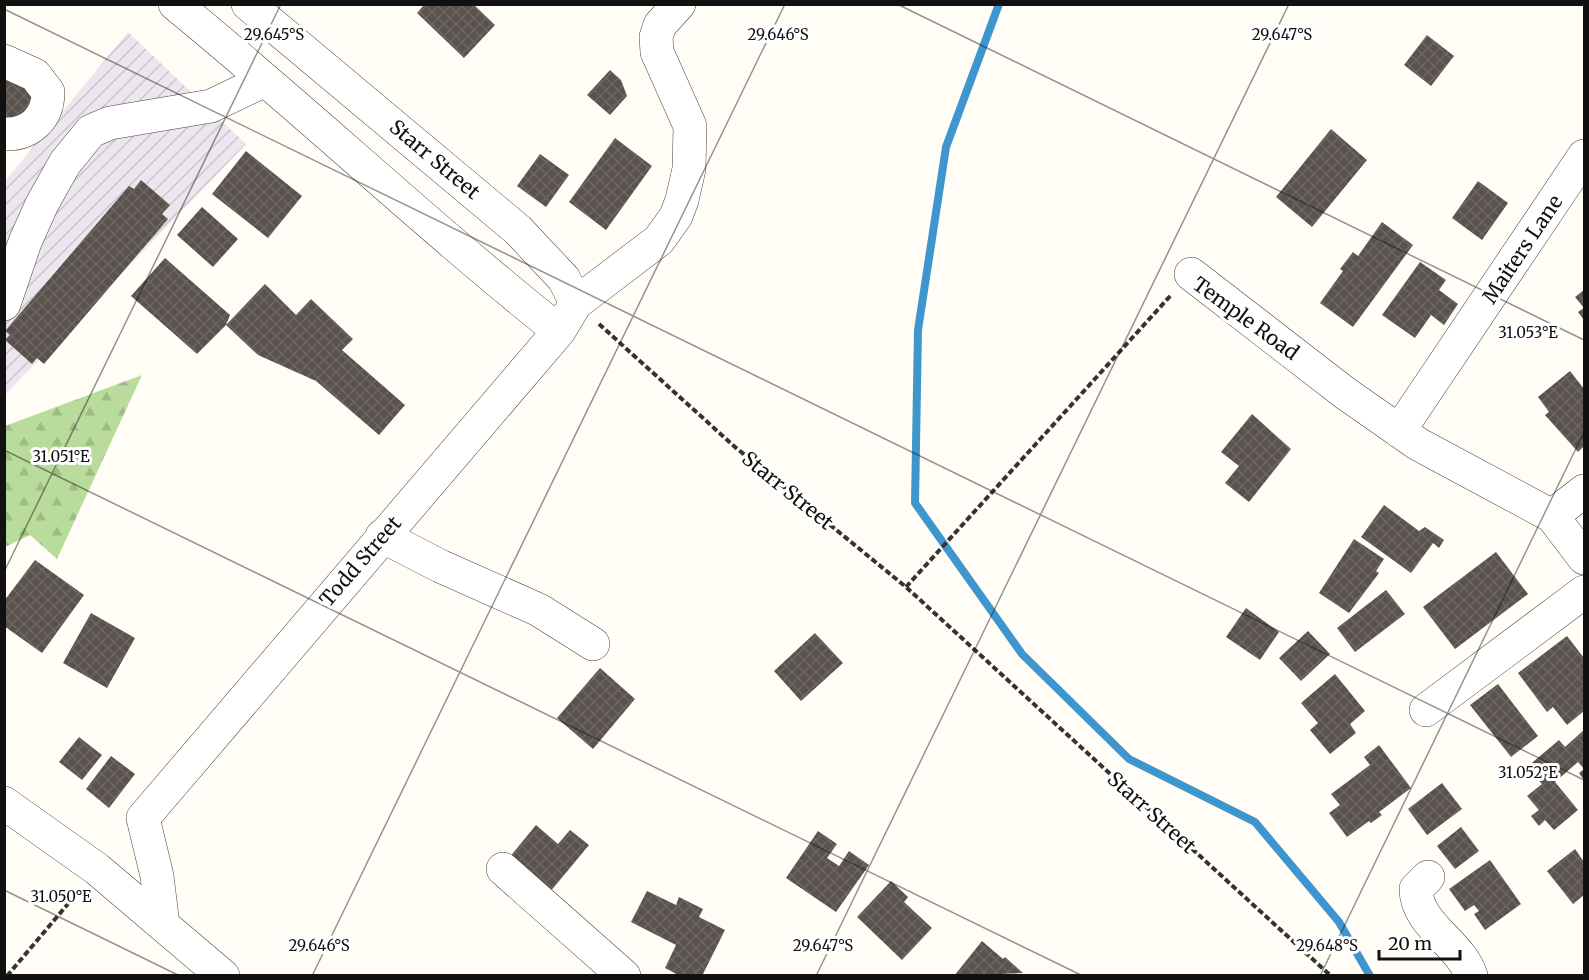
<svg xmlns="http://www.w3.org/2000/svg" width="1589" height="980" font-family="Merriweather,serif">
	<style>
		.industrial { fill: url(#industrial-furrows) }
		.forest { fill: url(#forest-firs) }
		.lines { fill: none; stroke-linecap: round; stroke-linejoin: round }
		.stream { stroke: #3f96cf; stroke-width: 8 }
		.building { fill: url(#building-cross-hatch) }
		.minor-casing { stroke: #444; stroke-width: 34 }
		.path { stroke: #333; stroke-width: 4; stroke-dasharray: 6 3; stroke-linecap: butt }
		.minor { stroke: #fff; stroke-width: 33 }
		.ticks { fill: none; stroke: #111; stroke-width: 1.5; stroke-opacity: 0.45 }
		.labels { text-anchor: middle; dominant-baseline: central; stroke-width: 6; stroke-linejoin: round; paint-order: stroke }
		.street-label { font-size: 20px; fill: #111; stroke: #fff }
		.ticks-label { font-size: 15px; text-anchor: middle; fill: #111; stroke: #fff; stroke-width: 6; stroke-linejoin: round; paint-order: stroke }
	</style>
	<defs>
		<pattern id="industrial-furrows" width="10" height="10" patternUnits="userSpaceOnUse" patternTransform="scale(1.5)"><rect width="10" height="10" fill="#eee6ef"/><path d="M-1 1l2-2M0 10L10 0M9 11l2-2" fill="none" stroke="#cbc4cc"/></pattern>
		<pattern id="forest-firs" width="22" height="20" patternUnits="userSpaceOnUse" patternTransform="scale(1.5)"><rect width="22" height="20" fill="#b9dc9c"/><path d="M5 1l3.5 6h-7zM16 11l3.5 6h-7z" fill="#9ebc85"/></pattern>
		<pattern id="building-cross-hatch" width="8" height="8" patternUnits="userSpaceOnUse" patternTransform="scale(1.5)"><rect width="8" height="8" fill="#5a524d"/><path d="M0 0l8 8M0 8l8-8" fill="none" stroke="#6d6662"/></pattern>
	</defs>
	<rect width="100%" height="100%" fill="#fffdf5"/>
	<path class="industrial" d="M128,32L246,144L5,395V181Z"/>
	<path class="forest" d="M142,375L57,559L30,535L5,547V426Z"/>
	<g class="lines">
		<path class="stream" d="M999,4L946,147L918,330L915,503L1022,654L1129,759L1255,822L1339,922L1370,976"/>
	</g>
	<path class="building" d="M425,4H473L495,25L464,58L417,13Z
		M1427,35L1454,56L1431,86L1404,65Z
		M4,70L43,90L12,127L4,120Z
		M610,70L621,80L627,96L610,115L587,95Z
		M1331,129L1367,160L1312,227L1276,197Z
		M615,138L652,166L606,230L569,202Z
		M246,151L302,196L268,238L212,194Z
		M540,154L569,175L546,207L517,186Z
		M141,180L170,205L162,214L168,219L44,364L37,358L32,364L5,340L10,335L5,331L129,186L134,189Z
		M1478,181L1508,203L1482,240L1452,218Z
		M202,207L238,239L213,267L177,235Z
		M1382,222L1413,245L1353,327L1320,303L1343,271L1340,269L1353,252L1358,256Z
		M165,258L230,315L226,325L197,354L131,296Z
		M1420,262L1446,280L1439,290L1458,304L1444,325L1431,315L1415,338L1382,315Z
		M265,284L296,315L311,299L353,339L342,350L405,405L379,435L316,381L258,355L226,325Z
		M1584,290V320L1578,312L1584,308L1575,297Z
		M1570,371L1584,389V446L1578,452L1545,415L1549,412L1538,397Z
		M1252,414L1291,449L1249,502L1225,483L1239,466L1221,452Z
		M1384,505L1419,531L1425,527L1444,540L1439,548L1433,543L1411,573L1361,537Z
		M1354,539L1384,559L1376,571L1379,573L1349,613L1319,593Z
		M1496,552L1528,594L1455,649L1423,607Z
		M35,560L84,595L42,653L4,626V601Z
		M1386,590L1405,614L1355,652L1337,628Z
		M1246,608L1279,632L1260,660L1226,637Z
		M91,613L135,638L107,688L63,663Z
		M1308,631L1330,654L1301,681L1279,658Z
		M815,633L843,663L801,701L774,671Z
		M1567,636L1584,658V711L1567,725L1553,707L1547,712L1518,673Z
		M600,668L635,699L593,749L557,718Z
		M1335,674L1365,711L1350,724L1356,733L1330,754L1310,730L1318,723L1301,703Z
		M1498,684L1538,736L1511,757L1470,705Z
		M1584,730V780L1579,773L1584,769L1578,762L1555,782L1578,810L1554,830L1545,820L1539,826L1531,816L1539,810L1527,796L1542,784L1527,767L1559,740L1565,747Z
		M79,737L102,755L82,780L59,762Z
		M1379,745L1411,788L1379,812L1382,815L1371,823L1369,821L1347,837L1329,813L1340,805L1331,794L1370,765L1364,757Z
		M111,756L135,774L109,808L86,789Z
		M1442,783L1462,809L1427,835L1408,809Z
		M536,825L558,844L570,830L589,845L550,892L509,858Z
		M1461,827L1479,851L1455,869L1437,846Z
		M818,831L837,844L827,858L839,866L849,851L869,865L836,912L786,878Z
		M1575,849L1584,862V895L1573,904L1547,871Z
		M1490,860L1521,904L1485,930L1474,914L1479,911L1474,905L1465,911L1449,889Z
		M891,881L908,897L904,902L932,928L902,960L857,917Z
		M647,891L676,905L679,897L703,909L699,917L725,930L702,976H680L665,968L676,945L631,922Z
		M982,941L1003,959L1005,957L1023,973L954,976Z"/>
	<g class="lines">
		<g class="minor-casing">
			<path id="minor" d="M175,4C305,110 427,226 559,331
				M248,4L518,230L564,279L576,303
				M4,61L35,75L48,92C48,118 30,135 4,134
				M1191,274L1345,393L1418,444L1552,516L1584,558
				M4,304L25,242L42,204L65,163L91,131L110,123L211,106L263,81
				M1399,431L1584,156
				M1552,516L1584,491
				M382,536L440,566L539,610L593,644
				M1426,710L1584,592
				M4,803L97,869L223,976
				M503,869L624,976
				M1428,877L1416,889C1416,925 1461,943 1471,976
				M163,925L157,876L143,818L559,331L576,303L659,240L676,216L682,200L689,169L690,126L657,52L656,37L660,25L679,4"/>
		</g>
		<path class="path" d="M599,324L735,447L906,587L1331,976
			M906,587L1172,294
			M7,976L78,892"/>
		<use href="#minor" class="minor"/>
	</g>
	<path class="ticks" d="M897,4L1584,340M4,9L1584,780M4,450L1083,976M4,572L281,4M4,890L180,976M312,976L785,4M816,976L1289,4M1320,976L1584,432"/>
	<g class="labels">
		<g class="street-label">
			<text transform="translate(435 159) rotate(40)">Starr Street</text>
			<text transform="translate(1522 249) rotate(-56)">Maiters Lane</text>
			<text transform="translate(1246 318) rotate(36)">Temple Road</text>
			<text transform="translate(788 490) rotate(39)">Starr Street</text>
			<text transform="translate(360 561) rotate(-49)">Todd Street</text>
			<text transform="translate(1152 812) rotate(42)">Starr Street</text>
		</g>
	</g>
	<g class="ticks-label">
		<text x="274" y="40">29.645°S</text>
		<text x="778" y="40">29.646°S</text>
		<text x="1282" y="40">29.647°S</text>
		<text x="1528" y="338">31.053°E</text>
		<text x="61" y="462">31.051°E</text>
		<text x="1528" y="778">31.052°E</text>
		<text x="61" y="902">31.050°E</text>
		<text x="319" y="951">29.646°S</text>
		<text x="823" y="951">29.647°S</text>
		<text x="1327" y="951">29.648°S</text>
	</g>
	<rect width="1589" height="980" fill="none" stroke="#111111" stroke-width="12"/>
	<path d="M1379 950v9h81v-9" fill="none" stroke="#111111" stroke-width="3"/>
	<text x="1388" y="950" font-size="18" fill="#111111" stroke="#ffffff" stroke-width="4.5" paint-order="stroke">20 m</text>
</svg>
